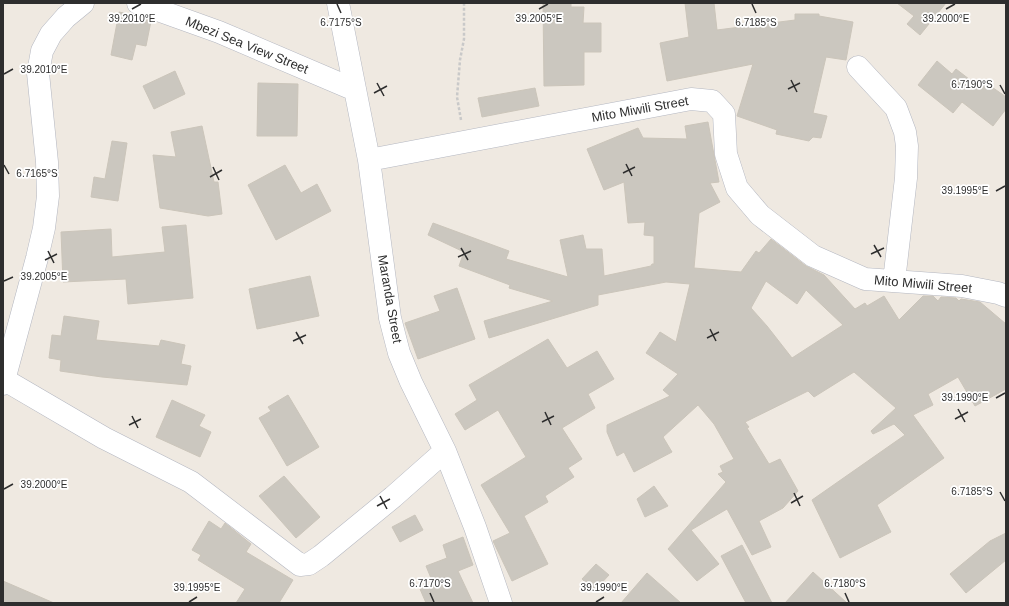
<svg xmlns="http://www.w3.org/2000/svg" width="1009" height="606" font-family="Helvetica,sans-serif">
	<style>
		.building { fill: #cbc7bf; stroke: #cbc5ba; fill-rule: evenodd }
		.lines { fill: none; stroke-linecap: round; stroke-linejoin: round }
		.minor-casing { stroke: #b4b7c1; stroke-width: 23 }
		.path { stroke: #c9c9c9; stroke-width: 2.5; stroke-dasharray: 3 2; stroke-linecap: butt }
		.minor { stroke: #fff; stroke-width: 22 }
		.ticks { fill: none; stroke: #2e2e2e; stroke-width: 1.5 }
		.labels { text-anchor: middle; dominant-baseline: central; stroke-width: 3.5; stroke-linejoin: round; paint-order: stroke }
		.street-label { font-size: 13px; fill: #2e2e2e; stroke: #fff }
		.ticks-label { font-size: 10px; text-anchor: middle; fill: #2e2e2e; stroke: #fff; stroke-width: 3.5; stroke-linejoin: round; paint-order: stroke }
	</style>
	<rect width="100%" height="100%" fill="#efe9e1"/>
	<path class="building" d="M543,3H571V7H584L583,23H601V52H584V85L544,86Z
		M685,3H714L717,30L795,20V14H819V16L853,22L846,60L826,57L813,113L827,116L821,138L813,137L809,141L776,134L777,130L737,116L753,64L667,81L660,43L689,37Z
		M897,3H946L920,35L907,24L914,16Z
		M119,12L138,16L151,21L146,46L136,44L132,60L111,55Z
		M937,61L952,74L956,69L978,86L982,80L1006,97V109L993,126L962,102L953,113L918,85Z
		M175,71L185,94L154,109L143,86Z
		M258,83L298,84L297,136H257Z
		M535,88L539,106L482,117L478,98Z
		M708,122L719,182L710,183L720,202L699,213L694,268L741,272L756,251L759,253L771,239L806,266L824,275L855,309L865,303L867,306L884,296L899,320L923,296H933L938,301L941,297L956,298L959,301L961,299L980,302L1006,324V389L975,406L958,377L928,394L933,405L913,415L944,458L877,505L891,532L840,558L812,500L905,435L894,424L873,434L871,431L896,408L854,372L814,397L808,391L745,422L749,427L747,428L769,464L780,459L798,491L783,508L759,521L771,547L752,555L727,509L691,530L719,564L697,581L668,549L726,482L718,474L723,472L720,466L734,459L714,424L698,405L663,437L672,452L634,472L624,452L617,456L607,432V425L670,396L663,390L678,374L646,353L660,332L676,342L690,284L666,282L598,295V305L489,338L484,321L553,301L509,288L510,285L459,266L464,252L428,235L433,223L509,251L506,259L568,277L560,240L583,235L586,249H602L604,276L651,266L652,264H654V236L644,235L645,222L628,223L624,182L604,190L587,149L638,128L643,138L687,139L685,126ZM766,281L797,304L806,290L843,325L792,358L767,326L751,308Z
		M202,126L214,182H218L222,214L208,216L160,208L153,155L176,157L171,132Z
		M112,141L127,143L118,201L91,197L94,177L105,179Z
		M285,165L301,193L317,184L331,211L276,240L248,185Z
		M186,225L193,298L128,304L126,279L63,282L61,232L111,229L112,257L165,252L162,227Z
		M310,276L319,316L257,329L249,289Z
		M457,288L475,339L418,359L405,323L440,311L434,296Z
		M64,316L99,321L96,340L159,346L161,340L185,345L181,364L191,366L187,385L102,377L60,371L61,360L49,358L52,335L61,336Z
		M548,339L567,368L597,351L614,379L588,394L595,408L562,428L582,459L568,468L574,477L545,496L548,502L524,516L548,564L512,581L493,541L510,533L481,485L526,457L498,410L465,430L455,414L477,400L469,385Z
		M288,395L319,447L287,466L259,418L271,411L268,407Z
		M172,400L205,415L199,426L211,432L200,457L156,437Z
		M284,476L320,517L296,538L259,496Z
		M654,486L668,506L645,517L637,499Z
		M415,515L423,530L400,542L392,527Z
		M209,521L221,529L225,523L251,544L246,552L293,580L279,603H236L245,589L198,560L201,555L192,550Z
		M1006,533V560L966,593L950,574L990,541Z
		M463,537L473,565L458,571L473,603H426L420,589L433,583L426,566L447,558L443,545Z
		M742,545L772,603H746L721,556Z
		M596,564L609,575L595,590L582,579Z
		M813,572L847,603H785Z
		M647,573L681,603H621Z
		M3,581L54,603H3Z"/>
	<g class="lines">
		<g class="minor-casing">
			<path id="minor" d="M138,3L219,32L355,90
				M338,3L369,160L390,318L399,353L411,382L445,451L475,527L501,603
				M858,67L896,108L905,132L907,146L906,178L894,281
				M369,160L691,99L712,101L724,114L726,154L737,188L760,215L813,256L865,279L962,286L998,293L1006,296
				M3,379L104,438L191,482L300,565L309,564L321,556L393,497L445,451
				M3,384L37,258L44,228L48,196L47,162L38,73L42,51L51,34L66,17L83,3"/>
		</g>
		<path class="path" d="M461,120L457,97L460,60L464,39V3"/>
		<use href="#minor" class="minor"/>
	</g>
	<path class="ticks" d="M337,4L341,13M752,4L756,13M132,9L141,4M539,9L548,4M946,9L955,4M4,74L13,69M791,80L797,92M377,83L384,96M1000,85L1005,94M788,89L800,83M374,93L387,86M626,164L632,176M4,165L9,174M213,167L219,180M623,173L635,167M210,177L222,170M996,191L1005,186M874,245L881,257M461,248L468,260M48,251L54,263M871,254L884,248M458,257L471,251M45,260L57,254M4,281L13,277M710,329L716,341M296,332L303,344M707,338L719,332M293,341L306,335M996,398L1005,393M958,409L965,422M545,412L551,425M132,416L138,428M955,419L968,412M542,422L554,416M129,425L141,419M4,489L13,484M1000,492L1005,501M794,493L800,506M380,496L387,509M791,503L803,496M377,506L390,499M430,593L434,602M845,593L849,602M189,602L197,597M596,602L604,597"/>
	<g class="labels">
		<g class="street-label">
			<text transform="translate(247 45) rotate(22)">Mbezi Sea View Street</text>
			<text transform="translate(640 109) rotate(-10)">Mito Miwili Street</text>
			<text transform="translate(923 284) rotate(5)">Mito Miwili Street</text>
			<text transform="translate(390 299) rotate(80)">Maranda Street</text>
		</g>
	</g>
	<g class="ticks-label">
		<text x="132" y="22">39.2010°E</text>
		<text x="539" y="22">39.2005°E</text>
		<text x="946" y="22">39.2000°E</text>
		<text x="341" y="26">6.7175°S</text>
		<text x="756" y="26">6.7185°S</text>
		<text x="44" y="73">39.2010°E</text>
		<text x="972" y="88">6.7190°S</text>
		<text x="37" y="177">6.7165°S</text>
		<text x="965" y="194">39.1995°E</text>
		<text x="44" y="280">39.2005°E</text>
		<text x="965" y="401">39.1990°E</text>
		<text x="44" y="488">39.2000°E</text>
		<text x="972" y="495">6.7185°S</text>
		<text x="430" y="587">6.7170°S</text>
		<text x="845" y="587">6.7180°S</text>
		<text x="197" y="591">39.1995°E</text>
		<text x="604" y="591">39.1990°E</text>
	</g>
	<rect width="1009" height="606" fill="none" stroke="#2e2e2e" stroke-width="8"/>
</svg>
